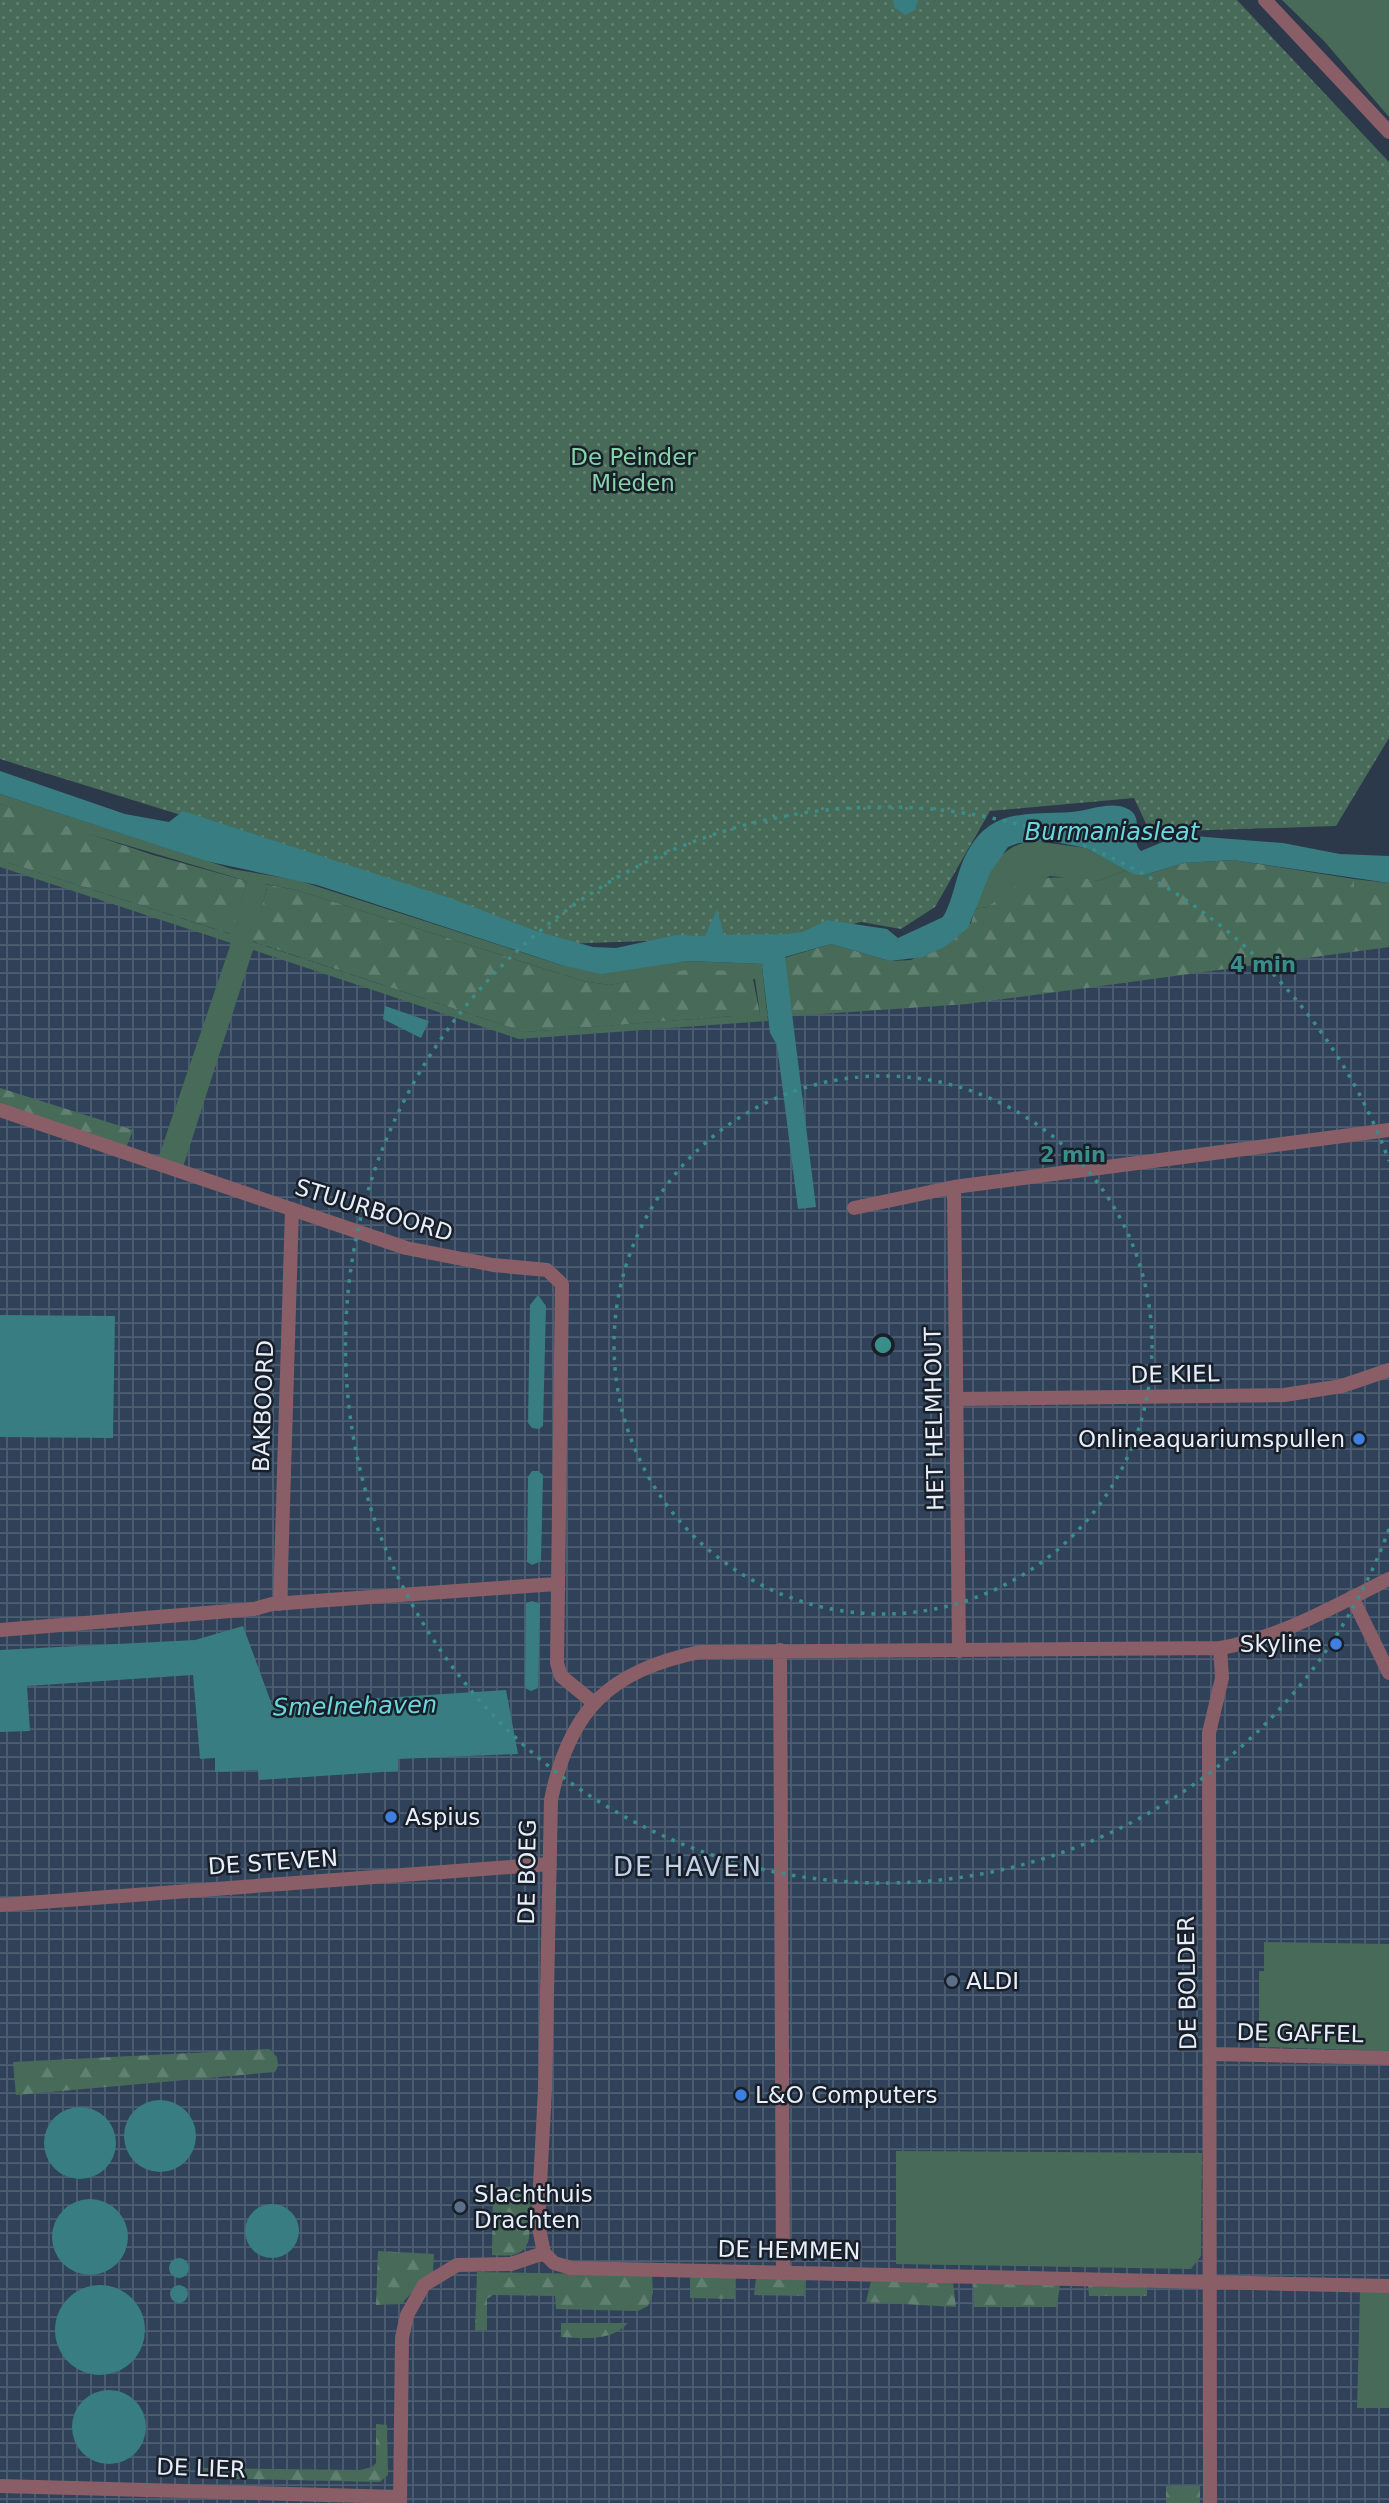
<svg xmlns="http://www.w3.org/2000/svg" width="1389" height="2503" font-family="'DejaVu Sans',sans-serif">
	<style>
		.industrial { fill: url(#industrial-grid) }
		.grass { fill: #476b58; fill-rule: evenodd }
		.forest { fill: url(#forest-firs) }
		.park { fill: url(#park-dots) }
		.water { fill: #387d81 }
		.lines { fill: none; stroke-linecap: round; stroke-linejoin: round }
		.street { stroke: #8a5e66; stroke-width: 14 }
		.ring { fill: none; stroke: #3a8e8a; stroke-width: 3.5; stroke-dasharray: 3.5 7 }
		.shop-dot { fill: #3f7fe0; stroke: #191f28; stroke-width: 2.5 }
		.service-dot { fill: #5c6f8a; stroke: #191f28; stroke-width: 2.5 }
		.labels { text-anchor: middle; dominant-baseline: central; stroke-width: 5; stroke-linejoin: round; paint-order: stroke }
		.park-label { font-size: 23px; fill: #84d3a9; stroke: #191f28 }
		.street-label { font-size: 23px; fill: #e6effa; stroke: #191f28 }
		.poi-label { font-size: 23px; fill: #e6effa; stroke: #191f28; text-anchor: start }
		.water-label { font-size: 24px; font-style: italic; fill: #6cd7df; stroke: #191f28 }
		.quarter-label { font-size: 26px; letter-spacing: 2px; fill: #c0d1e8; stroke: #191f28 }
		.centre { fill: #3a8e8a; stroke: #191f28; stroke-width: 3.5 }
		.ring-label { font-size: 21px; text-anchor: middle; font-weight: bold; fill: #3a8e8a; stroke: #191f28; stroke-width: 5; stroke-linejoin: round; paint-order: stroke }
	</style>
	<defs>
		<pattern id="industrial-grid" width="8" height="8" patternUnits="userSpaceOnUse" patternTransform="scale(1.75)"><rect width="8" height="8" fill="#304259"/><path d="M0 4h8M4 0v8" fill="none" stroke="#4e5e72"/></pattern>
		<pattern id="forest-firs" width="22" height="20" patternUnits="userSpaceOnUse" patternTransform="scale(1.75)"><rect width="22" height="20" fill="#476b58"/><path d="M5 1l3.5 6h-7zM16 11l3.5 6h-7z" fill="#628071"/></pattern>
		<pattern id="park-dots" width="8" height="8" patternUnits="userSpaceOnUse" patternTransform="scale(1.75)"><rect width="8" height="8" fill="#476b58"/><path d="M2 2h.1M6 6h.1" fill="none" stroke="#628071" stroke-width="1.8" stroke-linecap="round"/></pattern>
	</defs>
	<rect width="100%" height="100%" fill="#2b394a"/>
	<path class="industrial" d="M0,848L529,1022L913,1000L1389,928V2503H0Z"/>
	<path class="grass" d="M1282,0H1389V117L1324,41Z
		M0,794L232,869L297,880L561,965L580,968L687,961L765,964L762,967L768,1021L519,1039L253,950L183,1167L158,1159L231,943L0,867V860L230,934L247,881L62,826L0,804ZM265,884L296,890L583,981L609,985L675,973L755,979L760,1014L524,1032L253,942L267,888Z
		M1034,841L1086,848L1127,870L1098,881L1050,876L988,907L975,909C985,875 997,845 1034,841Z
		M1354,879L1389,883V895H1364L1354,890Z
		M1264,1942L1389,1944V2051L1259,2047V1971H1264Z
		M896,2151L1202,2153L1201,2256L1191,2269L896,2264Z
		M1360,2291L1389,2292V2408H1357Z"/>
	<path class="forest" d="M0,804L153,855L247,881L231,934L0,860Z
		M1233,860L1354,879V890H1364V895H1389V947L967,1004L792,1016L784,958L831,944L890,961L911,960L971,923L975,909L988,907L1010,889L1034,878L1077,877L1098,881L1127,870L1144,875L1184,863Z
		M264,884L296,890L583,981L609,985L685,970L743,971L752,974L760,1014L524,1032L252,941L267,889Z
		M0,1088L133,1130L126,1148L0,1103Z
		M269,2049L277,2057L278,2066L275,2072L16,2095L13,2062Z
		M493,2186L530,2188L529,2239C524,2258 508,2256 492,2255Z
		M378,2251L434,2254L433,2272L401,2304L376,2305Z
		M477,2272L652,2275L653,2293L648,2306L638,2311L556,2309L555,2296L493,2295L487,2299V2330L475,2331Z
		M690,2277H735V2299L690,2298Z
		M756,2278L806,2279L804,2296L754,2295Z
		M871,2281L953,2282L956,2307L866,2302Z
		M973,2283L1060,2284L1057,2307H974Z
		M1088,2285L1147,2286V2296H1089Z
		M561,2323H628C611,2342 584,2338 561,2337Z
		M376,2424L387,2425L388,2475L380,2482L203,2478V2468L360,2470L372,2467L376,2463Z
		M1166,2486H1200V2503H1166Z"/>
	<path class="park" d="M0,0H1237L1389,162V738L1336,826L1150,832L1134,798L990,811L935,907L901,929L861,922L810,935L561,944L268,842L0,759Z"/>
	<path class="water" d="M893,0H918L915,10L905,15L894,7Z
		M0,771L125,814L169,822L183,811L450,898L536,931L593,947L616,948L676,935L705,936L717,909L724,935L787,934L803,932L827,920L887,929L898,938L943,917C952,902 955,882 961,866C984,808 1019,815 1071,812C1088,811 1112,800 1128,809C1146,818 1129,841 1141,851L1165,841L1194,836L1283,843L1340,854L1389,856V883L1233,860L1184,863L1144,875L1133,874L1086,848L1050,841L1019,843L1008,847L990,873L968,928L946,946L923,957L890,961L831,944L785,957L816,1207L798,1209L777,1045L770,1033L762,967L764,964L687,961L601,974L561,965L317,885L206,861L0,794Z
		M385,1006L429,1021L421,1038L383,1019Z
		M538,1295L546,1306L543,1426L539,1429L532,1428L528,1423L530,1305Z
		M0,1315L115,1316L113,1438L0,1437Z
		M532,1471H538L543,1475L541,1561L532,1565L527,1562L528,1477Z
		M532,1601L540,1604L538,1688L531,1691L525,1688L526,1603Z
		M243,1626L272,1705L506,1690L518,1754L398,1759V1771L259,1780L258,1770L215,1772V1758L200,1759L193,1675L27,1686L30,1731L0,1732V1650L195,1640Z
		M124 2136a36 36 0 1 1 72 0a36 36 0 1 1-72 0Z
		M44 2143a36 36 0 1 1 72 0a36 36 0 1 1-72 0Z
		M52 2237a38 38 0 1 1 76 0a38 38 0 1 1-76 0Z
		M245 2231a27 27 0 1 1 54 0a27 27 0 1 1-54 0Z
		M169 2268a10 10 0 1 1 20 0a10 10 0 1 1-20 0Z
		M170 2294a9 9 0 1 1 18 0a9 9 0 1 1-18 0Z
		M55 2330a45 45 0 1 1 90 0a45 45 0 1 1-90 0Z
		M72 2427a37 37 0 1 1 74 0a37 37 0 1 1-74 0Z"/>
	<g class="lines">
		<path class="street" d="M1265,0L1389,132
			M0,1110L406,1248L493,1265L547,1270L562,1284L557,1663L561,1676L594,1703
			M954,1187L959,1651
			M854,1208L954,1187L1389,1130
			M957,1399L1284,1395L1342,1386L1389,1370
			M1352,1597L1389,1673
			M280,1604L292,1209
			M0,1630L254,1609L272,1604L556,1584
			M780,1650L783,2273
			M0,1905L550,1864
			M1211,2054L1389,2058
			M544,2253L538,2223L545,2089L551,1800C569,1710 610,1670 700,1652L1220,1648
			M0,2486L400,2497
			M400,2503L402,2338L407,2315L424,2285L457,2265L511,2264L544,2253L554,2263L571,2268L1389,2286
			M1210,2503L1209,1733L1222,1678L1220,1648C1280,1638 1334,1606 1389,1579"/>
	</g>
	<g class="ring">
		<circle cx="883" cy="1345" r="269"/>
		<path d="M1389 1529A538 538 0 1 1 1389 1161"/>
	</g>
	<g class="shop-dot">
		<circle cx="1359" cy="1439" r="7"/>
		<circle cx="1336" cy="1644" r="7"/>
		<circle cx="391" cy="1817" r="7"/>
		<circle cx="741" cy="2095" r="7"/>
	</g>
	<g class="service-dot">
		<circle cx="952" cy="1981" r="7"/>
		<circle cx="460" cy="2207" r="7"/>
	</g>
	<g class="labels">
		<g class="park-label">
			<text x="633" y="457">De Peinder<tspan x="633" dy="26">Mieden</tspan></text>
		</g>
		<g class="street-label">
			<text transform="translate(374 1210) rotate(17)">STUURBOORD</text>
			<text transform="translate(1175 1374) rotate(-1)">DE KIEL</text>
			<text transform="translate(263 1406) rotate(-88)">BAKBOORD</text>
			<text transform="translate(934 1419) rotate(-91)">HET HELMHOUT</text>
			<text transform="translate(273 1862) rotate(-4)">DE STEVEN</text>
			<text transform="translate(527 1872) rotate(-89)">DE BOEG</text>
			<text transform="translate(1187 1983) rotate(-91)">DE BOLDER</text>
			<text transform="translate(1300 2033) rotate(1)">DE GAFFEL</text>
			<text transform="translate(789 2250) rotate(1)">DE HEMMEN</text>
			<text transform="translate(201 2468) rotate(2)">DE LIER</text>
		</g>
		<g class="poi-label">
			<text x="1345" y="1439" text-anchor="end">Onlineaquariumspullen</text>
			<text x="1322" y="1644" text-anchor="end">Skyline</text>
			<text x="405" y="1817">Aspius</text>
			<text x="966" y="1981">ALDI</text>
			<text x="755" y="2095">L&amp;O Computers</text>
			<text x="474" y="2194">Slachthuis<tspan x="474" dy="26">Drachten</tspan></text>
		</g>
		<g class="water-label">
			<text x="1112" y="832">Burmaniasleat</text>
			<text transform="translate(355 1706) rotate(-1)">Smelnehaven</text>
		</g>
		<g class="quarter-label">
			<text x="688" y="1867">DE HAVEN</text>
		</g>
	</g>
	<circle cx="883" cy="1345" r="10" class="centre"/>
	<g class="ring-label">
		<text x="1263" y="972">4 min</text>
		<text x="1073" y="1162">2 min</text>
	</g>
</svg>
